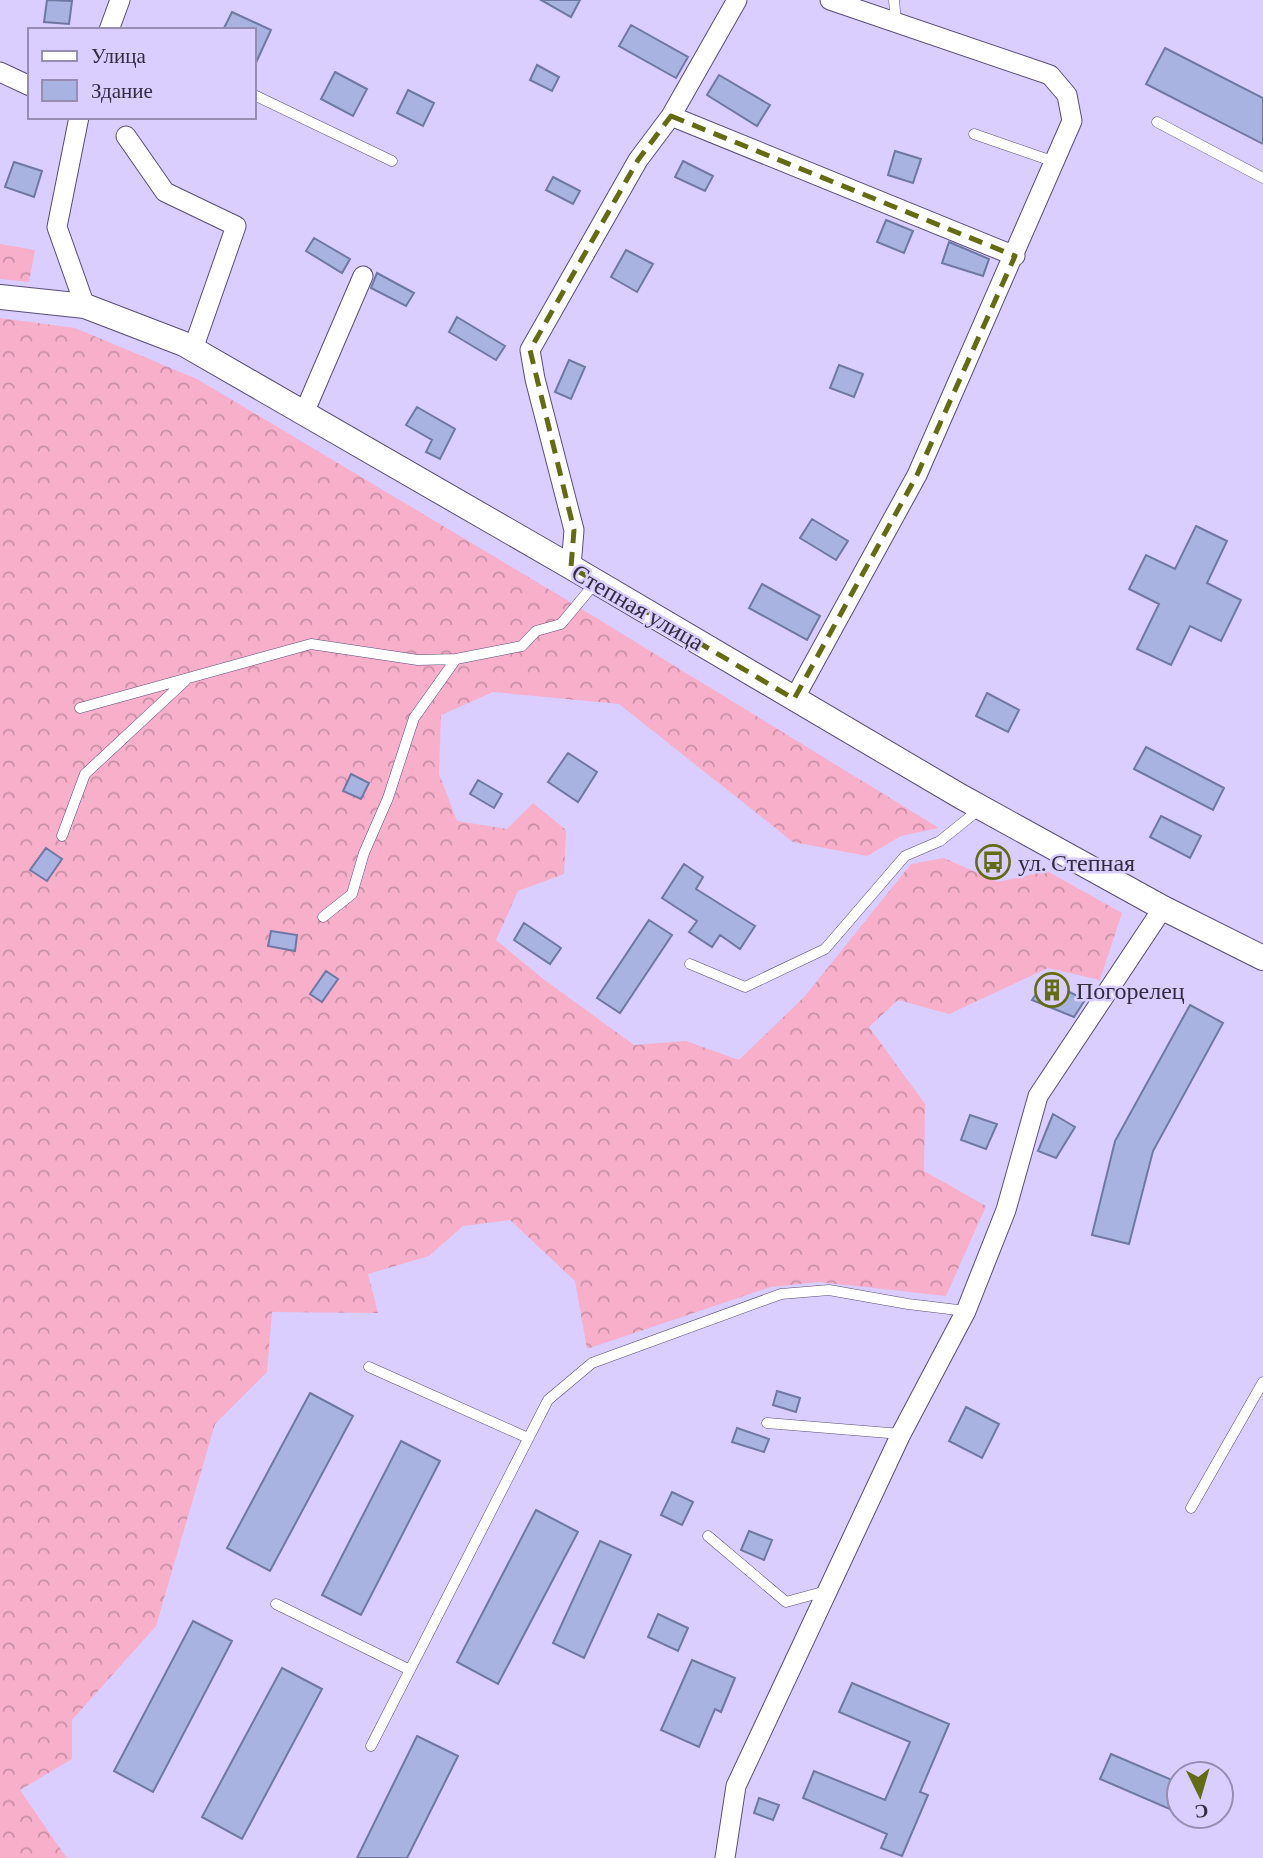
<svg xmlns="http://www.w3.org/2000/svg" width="1263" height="1858" font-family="'Crimson Pro',serif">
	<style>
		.forest { fill: url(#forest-crowns) }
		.building { fill: #a9b3e2; stroke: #6f78a3; stroke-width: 2 }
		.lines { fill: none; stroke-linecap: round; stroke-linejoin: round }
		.service-casing { stroke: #584d76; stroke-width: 11 }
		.minor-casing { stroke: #584d76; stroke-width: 21 }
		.tertiary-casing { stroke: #584d76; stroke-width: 26 }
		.service { stroke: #fff; stroke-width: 10 }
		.minor { stroke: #fff; stroke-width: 19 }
		.tertiary { stroke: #fff; stroke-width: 24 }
		.marked { fill: none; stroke: #646c13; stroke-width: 5; stroke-dasharray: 14 9; stroke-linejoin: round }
		.labels { text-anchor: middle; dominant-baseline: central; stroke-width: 5; stroke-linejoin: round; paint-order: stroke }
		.street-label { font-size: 24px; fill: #312c3f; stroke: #d9ceff }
		.poi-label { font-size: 24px; fill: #312c3f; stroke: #d9ceff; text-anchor: start }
	</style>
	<defs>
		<pattern id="forest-crowns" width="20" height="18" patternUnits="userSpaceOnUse" patternTransform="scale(1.75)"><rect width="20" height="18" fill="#f7afca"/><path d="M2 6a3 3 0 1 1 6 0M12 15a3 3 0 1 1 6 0" fill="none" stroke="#c98fa5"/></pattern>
	</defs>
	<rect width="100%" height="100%" fill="#d9ceff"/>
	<path class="forest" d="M0,244L35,250L29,282L0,279Z
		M0,318L75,328L197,379L567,600L939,828L901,836L867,856L793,842L619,704L493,692L441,715L439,774L457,821L507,829L533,803L566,830L564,874L518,891L496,940L542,978L634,1045L686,1041L739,1060L805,996L911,864L944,858L998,882L1047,871L1122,913L1100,980L1048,968L949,1014L898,1000L869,1027L925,1104L924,1171L986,1206L946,1296L819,1282L771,1287L587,1349L575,1281L510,1220L463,1226L429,1256L368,1274L378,1313L272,1312L267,1372L215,1424L156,1626L72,1720V1759L20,1790L66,1857L70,1858H0Z"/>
	<path class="building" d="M47,0L72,1L69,24L44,22Z
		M541,0H580L571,17Z
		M232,12L271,30L254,67V30H223Z
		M631,25L688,57L676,78L619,46Z
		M1165,48L1263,98V144L1146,84Z
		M537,65L559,77L552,91L530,80Z
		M335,72L367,89L353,116L321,99Z
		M719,75L770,105L757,126L707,95Z
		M408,90L434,103L423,126L397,113Z
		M895,151L921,159L913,183L888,175Z
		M683,161L713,176L705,191L675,177Z
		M14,162L42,171L34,197L5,187Z
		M553,177L580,191L573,204L546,190Z
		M886,220L913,231L904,253L877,242Z
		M314,238L350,259L342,273L306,251Z
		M949,242L989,259L983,276L942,263Z
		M626,250L653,264L637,292L611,277Z
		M377,273L414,293L406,306L371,288Z
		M457,317L505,346L496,360L449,332Z
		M569,360L585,367L571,399L555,392Z
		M839,365L863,374L854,397L830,388Z
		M417,407L455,429L440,459L426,452L432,440L406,425Z
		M812,519L848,541L836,560L800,538Z
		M1196,526L1227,541L1207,583L1241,600L1221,641L1190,626L1171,665L1137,649L1159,604L1129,589L1146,555L1175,569Z
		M762,584L820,616L807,640L749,608Z
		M987,693L1019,710L1008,732L976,716Z
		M1146,747L1224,788L1213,810L1134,769Z
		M568,753L597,772L578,802L548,782Z
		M351,774L369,783L361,799L343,791Z
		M478,780L502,794L494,808L470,794Z
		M1161,816L1201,836L1190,858L1150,837Z
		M46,848L62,859L47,881L30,870Z
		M684,864L703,877L696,889L755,926L740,949L720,935L712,947L689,932L697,921L662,898Z
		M649,920L672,935L620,1013L597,998Z
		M524,923L561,948L550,964L514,940Z
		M271,931L297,935L295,951L268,946Z
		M326,971L338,979L322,1002L310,994Z
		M1046,980L1085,1000L1074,1017L1032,1000Z
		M1190,1005L1223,1023L1153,1151L1129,1244L1092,1235L1115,1141Z
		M1053,1114L1075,1127L1056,1158L1038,1151Z
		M970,1115L997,1124L986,1149L961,1140Z
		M777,1391L800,1398L796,1412L773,1405Z
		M310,1393L353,1416L270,1571L227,1548Z
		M966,1407L999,1424L982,1458L949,1441Z
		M737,1428L769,1439L764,1452L732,1442Z
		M401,1441L440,1461L361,1615L322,1595Z
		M672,1492L693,1502L682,1525L661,1515Z
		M536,1510L578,1532L498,1684L457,1662Z
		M749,1531L772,1540L764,1560L741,1550Z
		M600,1541L631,1555L584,1658L553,1643Z
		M658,1614L688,1628L678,1651L648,1637Z
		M193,1621L232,1641L153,1792L114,1771Z
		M692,1660L735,1678L721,1712L715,1709L699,1747L661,1730Z
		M282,1668L322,1689L242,1839L202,1817Z
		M852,1683L949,1724L920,1792L928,1795L902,1856L881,1848L887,1834L803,1798L814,1771L885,1800L910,1742L839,1712Z
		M417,1736L458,1756L407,1858H357Z
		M1111,1754L1179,1783V1813L1100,1779Z
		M759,1798L779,1805L773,1820L754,1813Z"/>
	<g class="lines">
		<g class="service-casing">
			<path id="service" d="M894,0L896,23
				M254,95L392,161
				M1157,122L1263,178
				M974,134L1055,162
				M80,708L311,644L418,660L456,659
				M62,836L85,774L185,681
				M323,917L352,894L364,853L388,798L414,718L456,659L522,646L536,631L561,624L596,582
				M690,964L745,987L825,949L905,856L940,841L981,808
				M369,1367L528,1438
				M767,1423L901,1434
				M1191,1508L1263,1382
				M708,1536L786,1602L826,1591
				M276,1604L410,1670
				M371,1746L548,1400L592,1363L781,1294L829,1290L908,1304L966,1311"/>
		</g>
		<g class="minor-casing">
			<path id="minor" d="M737,0L671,116L1015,256
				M109,30L120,0
				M0,72L30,86
				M79,117L57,227L85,306
				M126,136L165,192L236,226L193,349
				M304,413L363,276
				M571,567L574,530L535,379L530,350L638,160L671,116
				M794,699L917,475L1072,121L1067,95L1050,75L830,0
				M725,1858L736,1786L901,1434L966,1311L1006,1210L1038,1096L1163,908"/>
		</g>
		<g class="tertiary-casing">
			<path id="tertiary" d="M0,297L85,306L184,344L571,567L960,796L1163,908L1263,958"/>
		</g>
		<use href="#service" class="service"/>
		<use href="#minor" class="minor"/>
		<use href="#tertiary" class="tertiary"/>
	</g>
	<path class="marked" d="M671,116L1015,256L917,475L794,699L571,567L574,530L530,350L638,160Z"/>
	<defs>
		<g id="bus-ring" transform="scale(1.75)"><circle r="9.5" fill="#d9ceff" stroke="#646c13" stroke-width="1.5"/><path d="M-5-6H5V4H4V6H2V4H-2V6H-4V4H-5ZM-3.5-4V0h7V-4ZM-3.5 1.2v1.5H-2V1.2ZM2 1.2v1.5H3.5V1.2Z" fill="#646c13"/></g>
		<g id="building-ring" transform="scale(1.75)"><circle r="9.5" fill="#d9ceff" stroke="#646c13" stroke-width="1.5"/><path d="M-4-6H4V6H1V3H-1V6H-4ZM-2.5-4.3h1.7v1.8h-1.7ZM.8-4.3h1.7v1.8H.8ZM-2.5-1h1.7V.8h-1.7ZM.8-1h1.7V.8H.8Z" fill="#646c13"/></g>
	</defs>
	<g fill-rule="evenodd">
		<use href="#bus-ring" x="993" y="862"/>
		<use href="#building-ring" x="1052" y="990"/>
	</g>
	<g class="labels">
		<g class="street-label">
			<text transform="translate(638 607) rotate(30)">Степная улица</text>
		</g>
		<g class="poi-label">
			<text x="1018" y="862">ул. Степная</text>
			<text x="1076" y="990">Погорелец</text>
		</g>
	</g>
	<rect x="28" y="28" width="228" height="91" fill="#d9ceff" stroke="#968db2" stroke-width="2"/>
	<rect x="42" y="51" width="35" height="10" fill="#ffffff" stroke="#968db2" stroke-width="2"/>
	<text x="91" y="63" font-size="21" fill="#312c3f">Улица</text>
	<rect x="42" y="80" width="35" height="21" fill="#a9b3e2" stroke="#968db2" stroke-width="2"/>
	<text x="91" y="98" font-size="21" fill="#312c3f">Здание</text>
	<g transform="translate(1200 1795) rotate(175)"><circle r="33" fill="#d9ceff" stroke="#968db2" stroke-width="2"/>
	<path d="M0-5L12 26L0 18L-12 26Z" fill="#646c13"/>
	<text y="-10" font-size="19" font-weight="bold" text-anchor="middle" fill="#312c3f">С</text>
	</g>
</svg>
